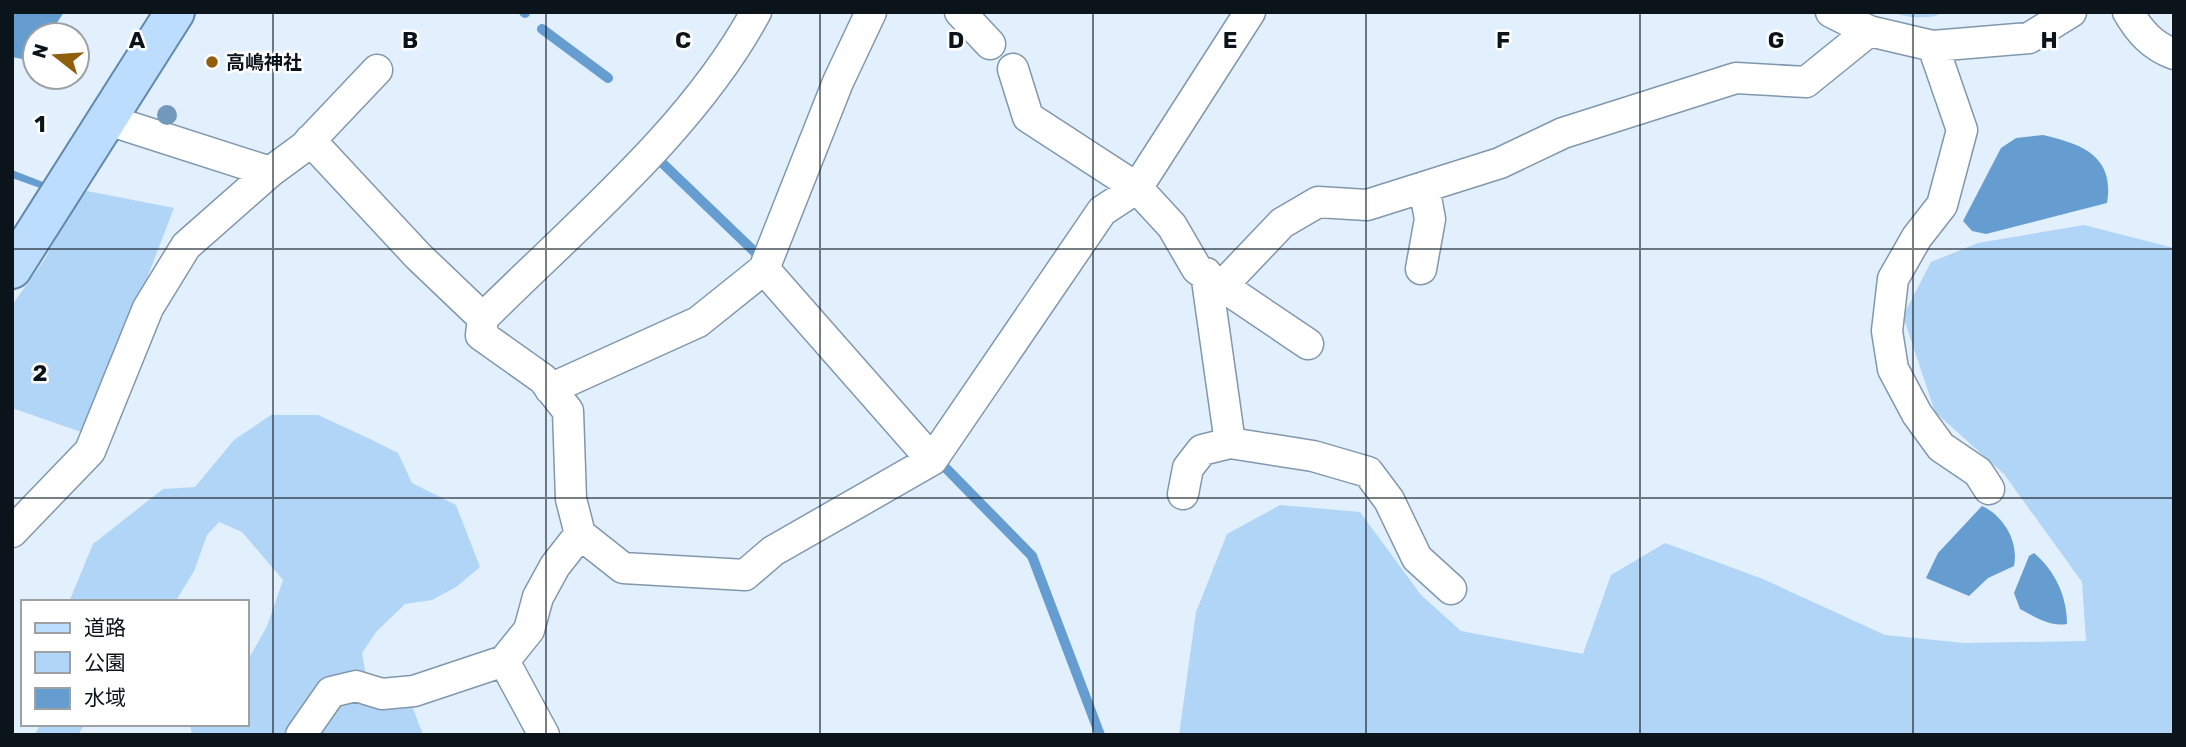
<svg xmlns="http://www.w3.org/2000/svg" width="2186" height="747" font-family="Rubik,'Noto Sans JP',sans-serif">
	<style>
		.green { fill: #b1d5f7 }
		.water { fill: #669dd1 }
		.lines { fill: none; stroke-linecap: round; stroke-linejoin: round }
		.stream { stroke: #669dd1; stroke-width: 10 }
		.street-casing { stroke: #8197ac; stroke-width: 33 }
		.primary-casing { stroke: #6188ad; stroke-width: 42 }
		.street { stroke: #fff; stroke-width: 30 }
		.primary { stroke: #bcddfd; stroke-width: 38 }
		.tree { fill: #7299bb }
		.grid { fill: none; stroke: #0b141b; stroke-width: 2; stroke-opacity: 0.55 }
		.poi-dot { fill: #905f0d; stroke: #fff; stroke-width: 2.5 }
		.labels { text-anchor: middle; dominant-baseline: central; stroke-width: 5; stroke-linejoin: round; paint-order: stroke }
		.poi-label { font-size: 19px; font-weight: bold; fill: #0b141b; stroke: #fff; text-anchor: start }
		.grid-label { font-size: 23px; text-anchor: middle; font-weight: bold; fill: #0b141b; stroke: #fff; stroke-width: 5; stroke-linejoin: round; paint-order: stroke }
	</style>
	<rect width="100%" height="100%" fill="#e2f0fe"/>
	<path class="green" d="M1890,12H1944C1929,21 1905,17 1890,12Z
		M82,190L174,208L87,434L12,408V305L45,259Z
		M2084,225L2174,248V735H1179L1196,612L1227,534L1280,505L1360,512L1421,595L1461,631L1583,654L1611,575L1665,543L1763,579L1885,635L1964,643L2086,641L2082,582L2004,474L1935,412L1903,316L1931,262L1978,243Z
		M271,415H318L370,439L398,453L412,483L456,505L480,567L456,587L432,600L405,604L376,632L362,653L367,681L411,703L423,735H192L190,724H247V662L267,626L283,580L242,532L219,522L207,535L194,571L175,602H69L93,544L163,489L195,487L234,440Z
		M41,724H85L78,735H34Z"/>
	<path class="water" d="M12,12H64L49,35H35V56L32,61L12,57Z
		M2043,135C2082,144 2115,156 2107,203L1986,234L1972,231L1963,221L2001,148L2016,138Z
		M12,170L43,182L40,188L12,178Z
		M1982,506C2004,516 2019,542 2014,566L1988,578L1969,596L1926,578L1938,553Z
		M2034,553C2055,571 2067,596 2067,624C2050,627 2035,617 2020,609L2014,593L2029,556Z"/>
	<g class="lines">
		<path class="stream" d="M524,12L525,13
			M542,29L608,78
			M656,157L759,256
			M936,458L1032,556L1100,735"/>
		<g class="street-casing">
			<path id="street" d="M960,12L990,44
				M1831,12L1869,31L1933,46L2029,38L2071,12
				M2128,12C2140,32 2152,46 2174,54
				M1933,46L1962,130L1942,205L1917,237L1893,279L1887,331L1893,369L1917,414L1941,447L1978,472L1989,489
				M1013,69L1028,117L1137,188L1172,226L1197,269L1308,344
				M108,120L270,172
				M310,140L418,256L483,318L481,335L543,379L568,411L571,499L580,534L623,568L745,575L773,551L932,460L1102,211L1137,188L1250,12
				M764,269L932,460
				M1421,269L1430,219L1424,187
				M1206,273L1230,443L1313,456L1368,472L1389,500L1417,558L1451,589
				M1223,285L1282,223L1318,202L1367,205L1500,163L1563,133L1736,78L1806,82L1869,31
				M483,318C576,225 693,129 756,12
				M550,389L698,322L764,269L838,82L871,12
				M1183,494L1188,468L1202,450L1230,443
				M12,532L90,451L148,308L186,246L270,172L304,147L377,70
				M301,735L331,692L356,686L382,694L414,691L504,661
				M544,735L504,661L529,630L538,597L555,566L580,534"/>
		</g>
		<g class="primary-casing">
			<path id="primary" d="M12,269L175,12"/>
		</g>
		<use href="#street" class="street"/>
		<use href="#primary" class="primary"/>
	</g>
	<circle class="tree" cx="167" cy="115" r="10"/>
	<path class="grid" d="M273,12V735M546,12V735M820,12V735M1093,12V735M1366,12V735M1640,12V735M1913,12V735M12,249H2174M12,498H2174"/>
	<circle class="poi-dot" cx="212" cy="62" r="7"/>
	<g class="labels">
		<g class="poi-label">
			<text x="226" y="62">高嶋神社</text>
		</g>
	</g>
	<g class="grid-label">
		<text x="137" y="48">A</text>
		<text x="410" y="48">B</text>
		<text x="683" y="48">C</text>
		<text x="956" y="48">D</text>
		<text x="1230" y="48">E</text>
		<text x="1503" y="48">F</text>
		<text x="1776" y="48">G</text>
		<text x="2049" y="48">H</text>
		<text x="40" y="132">1</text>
		<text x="40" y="381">2</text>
	</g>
	<rect width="2186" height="747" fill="none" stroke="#0b141b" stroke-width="28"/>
	<rect x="21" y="600" width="228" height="126" fill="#ffffff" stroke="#9da1a4" stroke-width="2"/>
	<rect x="35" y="623" width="35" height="10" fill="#bcddfd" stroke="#9da1a4" stroke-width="2"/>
	<text x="84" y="635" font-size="21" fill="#0b141b">道路</text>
	<rect x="35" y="652" width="35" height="21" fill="#b1d5f7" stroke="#9da1a4" stroke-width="2"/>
	<text x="84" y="670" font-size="21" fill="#0b141b">公園</text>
	<rect x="35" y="688" width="35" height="21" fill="#669dd1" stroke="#9da1a4" stroke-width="2"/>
	<text x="84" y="705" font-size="21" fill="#0b141b">水域</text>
	<g transform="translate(56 56) rotate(287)"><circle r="33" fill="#ffffff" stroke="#9da1a4" stroke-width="2"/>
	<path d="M0-5L12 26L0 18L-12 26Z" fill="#905f0d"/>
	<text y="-10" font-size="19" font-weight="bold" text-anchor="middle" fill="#0b141b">N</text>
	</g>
</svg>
